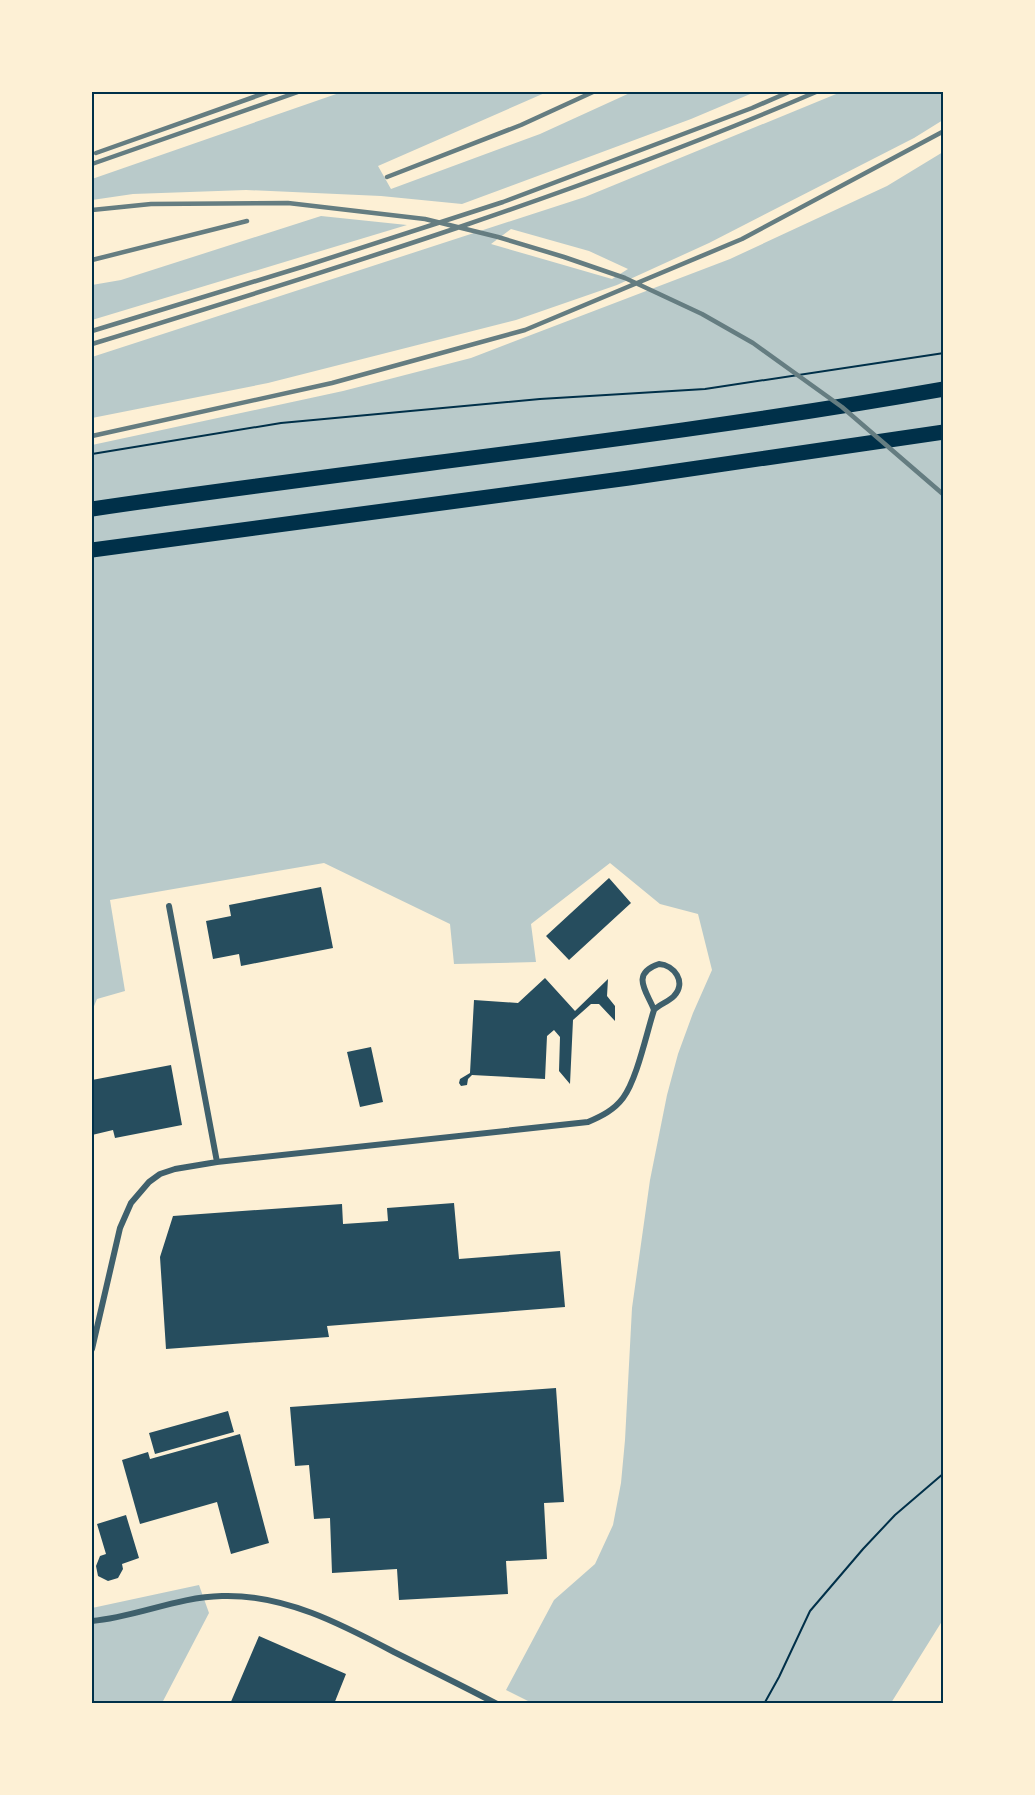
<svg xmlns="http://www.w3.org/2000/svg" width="1035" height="1795" font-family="'Noto Sans',sans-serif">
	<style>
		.green { fill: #b9caca; fill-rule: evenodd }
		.building { fill: #264d5e }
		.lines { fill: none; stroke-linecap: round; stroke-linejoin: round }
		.path { stroke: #003049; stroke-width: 2 }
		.minor { stroke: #3f606c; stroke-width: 6 }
		.motorway { stroke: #003049; stroke-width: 15 }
		.rail { stroke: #657d81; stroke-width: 4.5 }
		.neatline { fill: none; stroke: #003049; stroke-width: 2 }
	</style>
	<rect width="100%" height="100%" fill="#fdf0d5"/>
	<path class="green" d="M342,92H547L378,166L391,189L540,134L632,92H755L691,119L462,204L381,196L246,190L133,194L92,200V179Z
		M841,92H943V120L914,138L709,243L617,285L516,320L268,383L92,418V357L585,197ZM511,229L589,251L628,269L612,279L491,244Z
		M943,152L944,1618L891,1703L534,1704L506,1690L554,1600L595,1564L613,1525L621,1483L625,1440L632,1308L650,1180L667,1095L678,1054L693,1013L712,970L698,914L660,904L610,863L531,924L536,962L454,964L450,924L324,863L110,900L125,991L97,999L92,1011V445L343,391L471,358L730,259L887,186Z
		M321,216L407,225L92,320V285L121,280Z
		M199,1585L209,1613L162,1703L92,1704V1608Z"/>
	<path class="building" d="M609,878L631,903L569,960L546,936Z
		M321,887L333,948L241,966L239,954L213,959L206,921L231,916L229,905Z
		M545,978L575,1011L608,979L607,996L615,1006V1021L599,1004H591L573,1020L570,1084L559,1071L560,1037L554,1030L547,1036L545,1079L472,1075L468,1079L467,1085L461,1086L459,1083L460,1079L470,1073L474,1000L518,1003Z
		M371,1047L383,1102L360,1107L347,1052Z
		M171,1065L182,1125L115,1138L113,1130L92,1135V1080Z
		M454,1203L459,1259L560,1251L565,1307L327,1326L329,1337L166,1349L160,1257L173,1216L342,1204L343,1224L388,1221L387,1208Z
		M556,1388L564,1502L544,1503L547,1559L506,1561L508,1594L399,1600L397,1569L332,1573L330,1518L314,1519L309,1465L295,1466L290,1407Z
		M228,1411L234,1432L155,1454L149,1433Z
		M240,1434L269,1543L231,1554L217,1502L140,1524L122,1460L148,1452L150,1459Z
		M126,1515L139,1558L122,1564L123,1569L118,1578L108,1581L98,1576L96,1566L100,1556L106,1554L97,1524Z
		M259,1636L346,1674L334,1704H230Z"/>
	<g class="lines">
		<path class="path" d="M92,454L281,423L540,399L705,389L944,353
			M764,1704L779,1677L810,1611L863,1549L895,1515L944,1473"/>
		<path class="minor" d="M169,906L217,1162
			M659,964C674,965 687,982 674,996C668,1002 660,1004 654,1010C648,993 629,974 659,964Z
			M92,1349L120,1228L131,1203L149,1182L160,1174L175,1169L217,1162L588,1122C602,1116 614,1110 623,1098C637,1079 646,1035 654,1010
			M92,1621C136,1617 177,1597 222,1596C284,1594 341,1624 394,1652C428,1669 463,1686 497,1704"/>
		<path class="motorway" d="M92,509C375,467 661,439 944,389
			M92,550L629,478L944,432"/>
		<path class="rail" d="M96,153L268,92
			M92,164L298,92
			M387,177L521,125L593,92
			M92,210L151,204L288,203L425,219L498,237L564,257L625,278L702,314L753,343L842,407L944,495
			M92,260L247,221
			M92,331L305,266L503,202L752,108L789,92
			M92,344C336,269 581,193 816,92
			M92,436L332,383L525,330L742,239L944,131"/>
	</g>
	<rect width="1035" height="1795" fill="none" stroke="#fdf0d5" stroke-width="186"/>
	<rect x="93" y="93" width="849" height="1609" class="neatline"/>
</svg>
